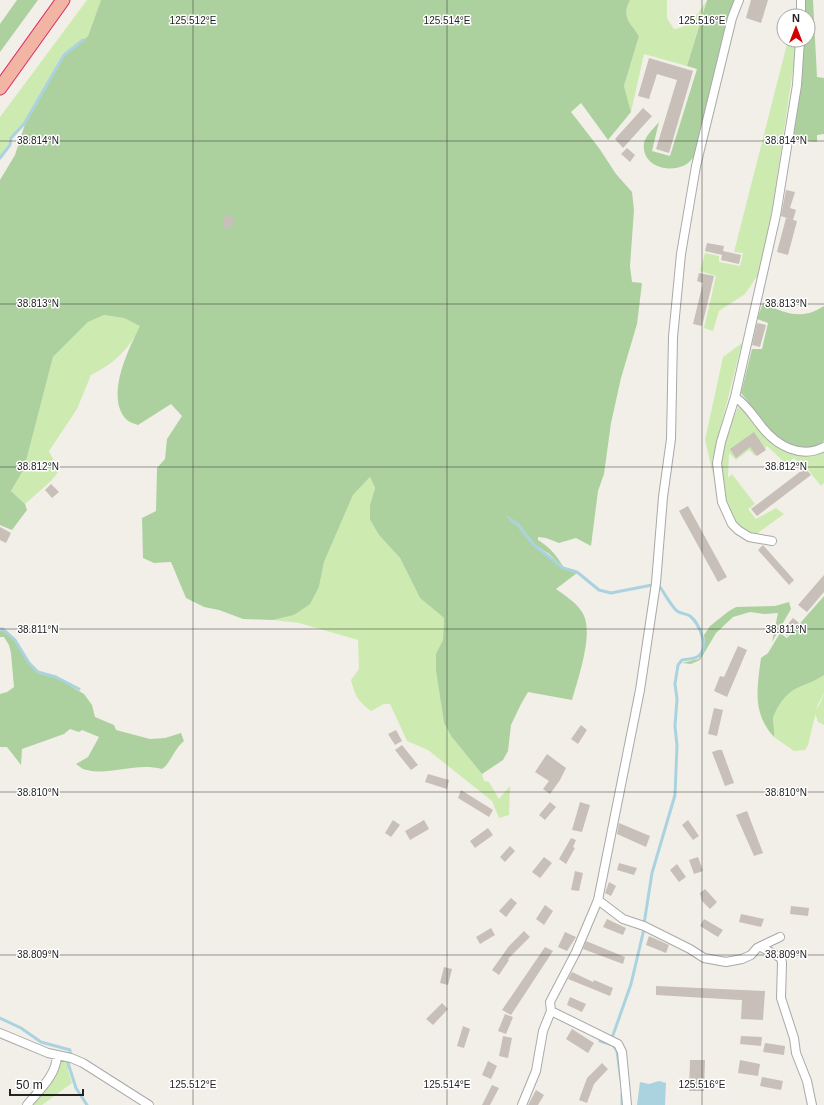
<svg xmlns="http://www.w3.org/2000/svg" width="824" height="1105" font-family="Arial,sans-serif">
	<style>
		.grass { fill: #cdebb0 }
		.forest { fill: #add19e }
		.water { fill: #aad3df }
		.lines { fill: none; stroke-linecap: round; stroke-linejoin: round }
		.stream { stroke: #aad3df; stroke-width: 3 }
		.building { fill: #c7bfb8 }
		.minor-casing { stroke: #a9a9a9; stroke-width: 10 }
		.trunk-casing { stroke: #dc2a67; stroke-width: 15 }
		.minor { stroke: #fff; stroke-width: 8 }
		.trunk { stroke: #f2b4a3; stroke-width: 13 }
		.ticks { fill: none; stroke: #222; stroke-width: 1; stroke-opacity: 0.45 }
		.ticks-label { font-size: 10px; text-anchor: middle; fill: #222; stroke: #fff; stroke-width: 3; stroke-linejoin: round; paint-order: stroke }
	</style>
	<rect width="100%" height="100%" fill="#f2efe9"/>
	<path class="grass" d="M87,0H101L88,36L63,54L24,123L10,137L9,144L0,156V117Z
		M630,0H667V18L674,29C690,27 697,14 706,2L687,66L644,54L631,112L624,86L639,36C630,22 621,18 630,0Z
		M788,40H796L795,56L770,225L760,272L745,294L719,311L713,331L704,328L716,276L700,271L705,253L719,256V262L740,266L743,253L734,252Z
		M104,315L124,318L141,326C127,351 116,362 91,375L77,409L49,451L59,471L51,481L25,504L11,491L24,469L53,357L88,322Z
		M742,343L712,461L714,479L705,440L723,357Z
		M739,406L763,433L780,448L824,450V483L821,486L805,466L803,467L794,458L786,464L767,446L755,456L749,450L736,460L729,453L728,478L732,474L755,504L748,509L756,519L776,508L784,514L755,535C749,532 741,529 736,524C730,517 728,507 726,498C717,462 722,439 739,406Z
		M370,477L375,488L370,505V520L379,535L400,558L420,598L444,618L443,640L437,654L436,671L444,723L451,736L482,774L484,781L489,782L499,799L510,786L509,815L499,818L492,801L428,750L407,741L390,704H384L371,711C358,701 355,696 351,680L359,669L358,640L299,623L273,620L294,615L319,587L324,562L353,495Z
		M824,675V694L818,704L808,745L805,750L794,751L774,737C775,730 773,724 773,719C774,714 777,708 780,704C794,683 806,688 824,675Z
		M824,695V725L818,722L815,713Z
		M62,1059L68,1060V1070L72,1083L42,1105H31L55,1076L60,1060Z"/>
	<path class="forest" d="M17,0H38L0,52V24Z
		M101,0H630C621,18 630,22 639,36L624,86L631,112L608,140L581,103L571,112L599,148L616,174L632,192L634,210L630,266L632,282L642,283L637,324L621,378L611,423L604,474L598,491L591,546L576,538L559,543L546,538L538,537V540C550,547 557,556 564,568L549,554L534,544L519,524L505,515L518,525L533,545L563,569L577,573L556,589C564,595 577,603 582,612C595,631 578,679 572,700L528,692L521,704L511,725L508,751L503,760L482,774L451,736L444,723L436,671V654L443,640L444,618L420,598L400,558L379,535L370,520V505L375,488L370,477L353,495L324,562L319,587L310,604L294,615L273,620L243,619L219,610L204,607L186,598L171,562L154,563L143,558L142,518L156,511L157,468L165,459L167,439L182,416L171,404L138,425C135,424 129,422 127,420C104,398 129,348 140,326L124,318L104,315L88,322L53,357L24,469L11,491L25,504L27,510L12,530L0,525V180L15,155L25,124L65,55L88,36Z
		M707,0H734L728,18L694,156C683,177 640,171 644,143C646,135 654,128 659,122L652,151L670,156L697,69L687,66Z
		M804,0H813L817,77L824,78V134L817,135V142L791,140L802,69L803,40H808V16H804Z
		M763,303C785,313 801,321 824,306V441C820,445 815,447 810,448C778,453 759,413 741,393L752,349H762L768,323L757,319Z
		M824,596V675C806,688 794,683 780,704C777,708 774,714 773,719C773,724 775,730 774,737C752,713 757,688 761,658L768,653L780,633L787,638Z
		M789,602L791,609L772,642L778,613L764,614L750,612L733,617L716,633L700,660L691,664L682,663L699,659L705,644L704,635L710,626L729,611L736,607L775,606Z
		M2,630L14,640L29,664L38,673L57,678L84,694L92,705L95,717L114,725L116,730L150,739L165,738L181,733L184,741C174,749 171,763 162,769C135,762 110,776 87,770C83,770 79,766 76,764L88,757L99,737L82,730L79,732L70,729L64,734L22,749L21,765L7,747H0V694L7,692L14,687L11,653L9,645L4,637H0V631Z"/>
	<path class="water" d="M659,1081L666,1083L665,1105H637L640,1082L649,1084Z"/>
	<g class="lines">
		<path class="stream" d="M0,158L10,145L11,138L24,124L64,55L83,40
			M510,519L518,525L534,545L563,568L577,572L599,590L611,593L652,585
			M0,629H3L15,640L29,663L38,672L56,677L79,689
			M644,924L652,873L675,795L677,746L675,726L677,699L675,684L678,665L682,660C687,659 694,659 697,657C711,649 699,623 690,616C686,613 679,614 676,610C670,604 665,594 660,587
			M0,1018L21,1028L41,1042L70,1050V1054
			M612,1038L631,984L644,929
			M600,1041L613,1045L617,1051L621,1080
			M68,1063L76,1088L87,1105
			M622,1105V1094"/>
	</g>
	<path class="building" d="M751,0H768L761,23L746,18Z
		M649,58L693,71L669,153L656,149L677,80L657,74L649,99L638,96Z
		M643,108L652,116L623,148L615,139Z
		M627,148L635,155L630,162L621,154Z
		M786,190L795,192L790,208L796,210L793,220L781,216Z
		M224,216L234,217L232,228L223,227Z
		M786,218L797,221L788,255L777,252Z
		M707,243L724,246L723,251L741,255L739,264L721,260L722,255L705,251Z
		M699,273L714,276L702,326L693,324L703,283L697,281Z
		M757,323L766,325L760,347L752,345Z
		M754,432L766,450L757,456L750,447L736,458L730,449Z
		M805,468L811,475L757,516L751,509Z
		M51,484L59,492L52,498L45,490Z
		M688,506L727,577L718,582L679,511Z
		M0,527L11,533L6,543L0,540Z
		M763,545L794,580L789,585L758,550Z
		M824,575V592L807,612L798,605Z
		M793,618L799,623L787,636L782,631Z
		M738,646L747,650L727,697L714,691L720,676L724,677Z
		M714,708L723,710L717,736L708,734Z
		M581,725L587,730L578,744L571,739Z
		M396,730L402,741L395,745L388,734Z
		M402,745L418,765L411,770L395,750Z
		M718,750H722L734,783L725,786L712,752Z
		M547,754L566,768L560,780L550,794L543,789L549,781L535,772Z
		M428,774L449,780L447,789L425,782Z
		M461,790L493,810L489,817L458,798Z
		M550,802L556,807L545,820L539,815Z
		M580,802L590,805L582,832L572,830Z
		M747,811L763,853L754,856L736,815Z
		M393,820L400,825L391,837L385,833Z
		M424,820L429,829L410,840L405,831Z
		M688,820L699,836L693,840L682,825Z
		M619,823L650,836L646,847L617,834Z
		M488,828L493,835L475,848L470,841Z
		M571,838L576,840L573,847L575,848L566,864L559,859Z
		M510,846L515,851L505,862L500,857Z
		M544,857L552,863L540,878L532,872Z
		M698,857L703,871L694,874L689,860Z
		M619,863L637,868L634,875L617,870Z
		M677,864L686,877L679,882L670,870Z
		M575,871L583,873L579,891L571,890Z
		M609,882L616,886L611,896L605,893Z
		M705,889L717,902L710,909L702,901L700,893Z
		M511,898L517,903L506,917L499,911Z
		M545,905L553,911L544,925L536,919Z
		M791,906L809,908L808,916L790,914Z
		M741,914L764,919L761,927L739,922Z
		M607,919L626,928L623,935L603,927Z
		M704,919L723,930L718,937L700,926Z
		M491,928L495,935L480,944L476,937Z
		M524,931L530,937L508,959L509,960L499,975L492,970L509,946Z
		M565,932L576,937L567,951L558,947Z
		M649,936L669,945L666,953L646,945Z
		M586,941L625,957L623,964L583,949Z
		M545,947L553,951L511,1015L502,1010Z
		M444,967L452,969L448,985L440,983Z
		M572,972L593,982L594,980L613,988L610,996L568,979Z
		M656,986L765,991L763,1020L741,1019L742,1000H740L656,995Z
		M570,997L586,1004L582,1012L567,1005Z
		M442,1003L448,1009L433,1025L426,1019Z
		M505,1014L513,1017L506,1034L498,1031Z
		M463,1026L470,1029L464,1048L457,1046Z
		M572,1029L594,1043L588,1053L566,1039Z
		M503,1036L512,1038L508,1058L499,1056Z
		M741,1036L762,1037L761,1046L740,1044Z
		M765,1043L785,1046L784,1055L763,1052Z
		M690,1060H705L704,1091H689Z
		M740,1060L760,1064L758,1076L738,1073Z
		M488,1061L497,1066L491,1079L482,1075Z
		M602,1063L608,1069L594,1084L587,1103L579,1100L587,1078Z
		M762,1077L783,1081L781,1090L760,1086Z
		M492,1085L499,1088L490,1105H482Z
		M536,1090L544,1095L538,1105H528Z"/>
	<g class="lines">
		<g class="minor-casing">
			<path id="minor" d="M801,16V0
				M735,397C747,405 753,416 762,427C777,446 801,459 824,447
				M772,541L749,537L738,530L732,524L722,502L717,463L721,442L735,397L776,215L797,85L800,40
				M598,900L623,919L644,926L690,949L704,958L726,962L742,959L751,955L757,948L780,937
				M761,947L781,958L782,963L781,998L794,1038L796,1053L807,1081L812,1105
				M551,1011L618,1044L622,1052L627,1105
				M0,1033L48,1053L71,1058L83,1063L149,1105
				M27,1105C39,1090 56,1076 57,1056
				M522,1105L536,1071L543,1031L551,1011L550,1002L576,952L598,900L640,690L656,583L663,497L671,439L673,337L681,254L696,166L732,18L739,0"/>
		</g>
		<g class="trunk-casing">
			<path id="trunk" d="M0,88L63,0"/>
		</g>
		<use href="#minor" class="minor"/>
		<use href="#trunk" class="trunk"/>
	</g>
	<path class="ticks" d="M193,0V1105M447,0V1105M702,0V1105M0,141H824M0,304H824M0,467H824M0,629H824M0,792H824M0,955H824"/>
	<g class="ticks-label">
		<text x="193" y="24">125.512°E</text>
		<text x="447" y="24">125.514°E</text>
		<text x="702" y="24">125.516°E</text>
		<text x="38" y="144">38.814°N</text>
		<text x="786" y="144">38.814°N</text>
		<text x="38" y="307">38.813°N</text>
		<text x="786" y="307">38.813°N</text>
		<text x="38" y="470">38.812°N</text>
		<text x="786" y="470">38.812°N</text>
		<text x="38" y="633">38.811°N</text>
		<text x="786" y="633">38.811°N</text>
		<text x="38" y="796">38.810°N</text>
		<text x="786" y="796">38.810°N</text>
		<text x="38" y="958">38.809°N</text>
		<text x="786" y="958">38.809°N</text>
		<text x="193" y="1088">125.512°E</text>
		<text x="447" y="1088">125.514°E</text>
		<text x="702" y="1088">125.516°E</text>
	</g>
	<g transform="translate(796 28)"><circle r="19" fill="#ffffff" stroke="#a7a7a7"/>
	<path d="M0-3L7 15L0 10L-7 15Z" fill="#d40000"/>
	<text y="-6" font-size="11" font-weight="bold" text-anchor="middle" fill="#222222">N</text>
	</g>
	<path d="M10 1089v6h73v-6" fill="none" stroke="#222222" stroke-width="2"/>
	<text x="16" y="1089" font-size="12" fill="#222222" stroke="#ffffff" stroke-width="3" paint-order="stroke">50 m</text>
</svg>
